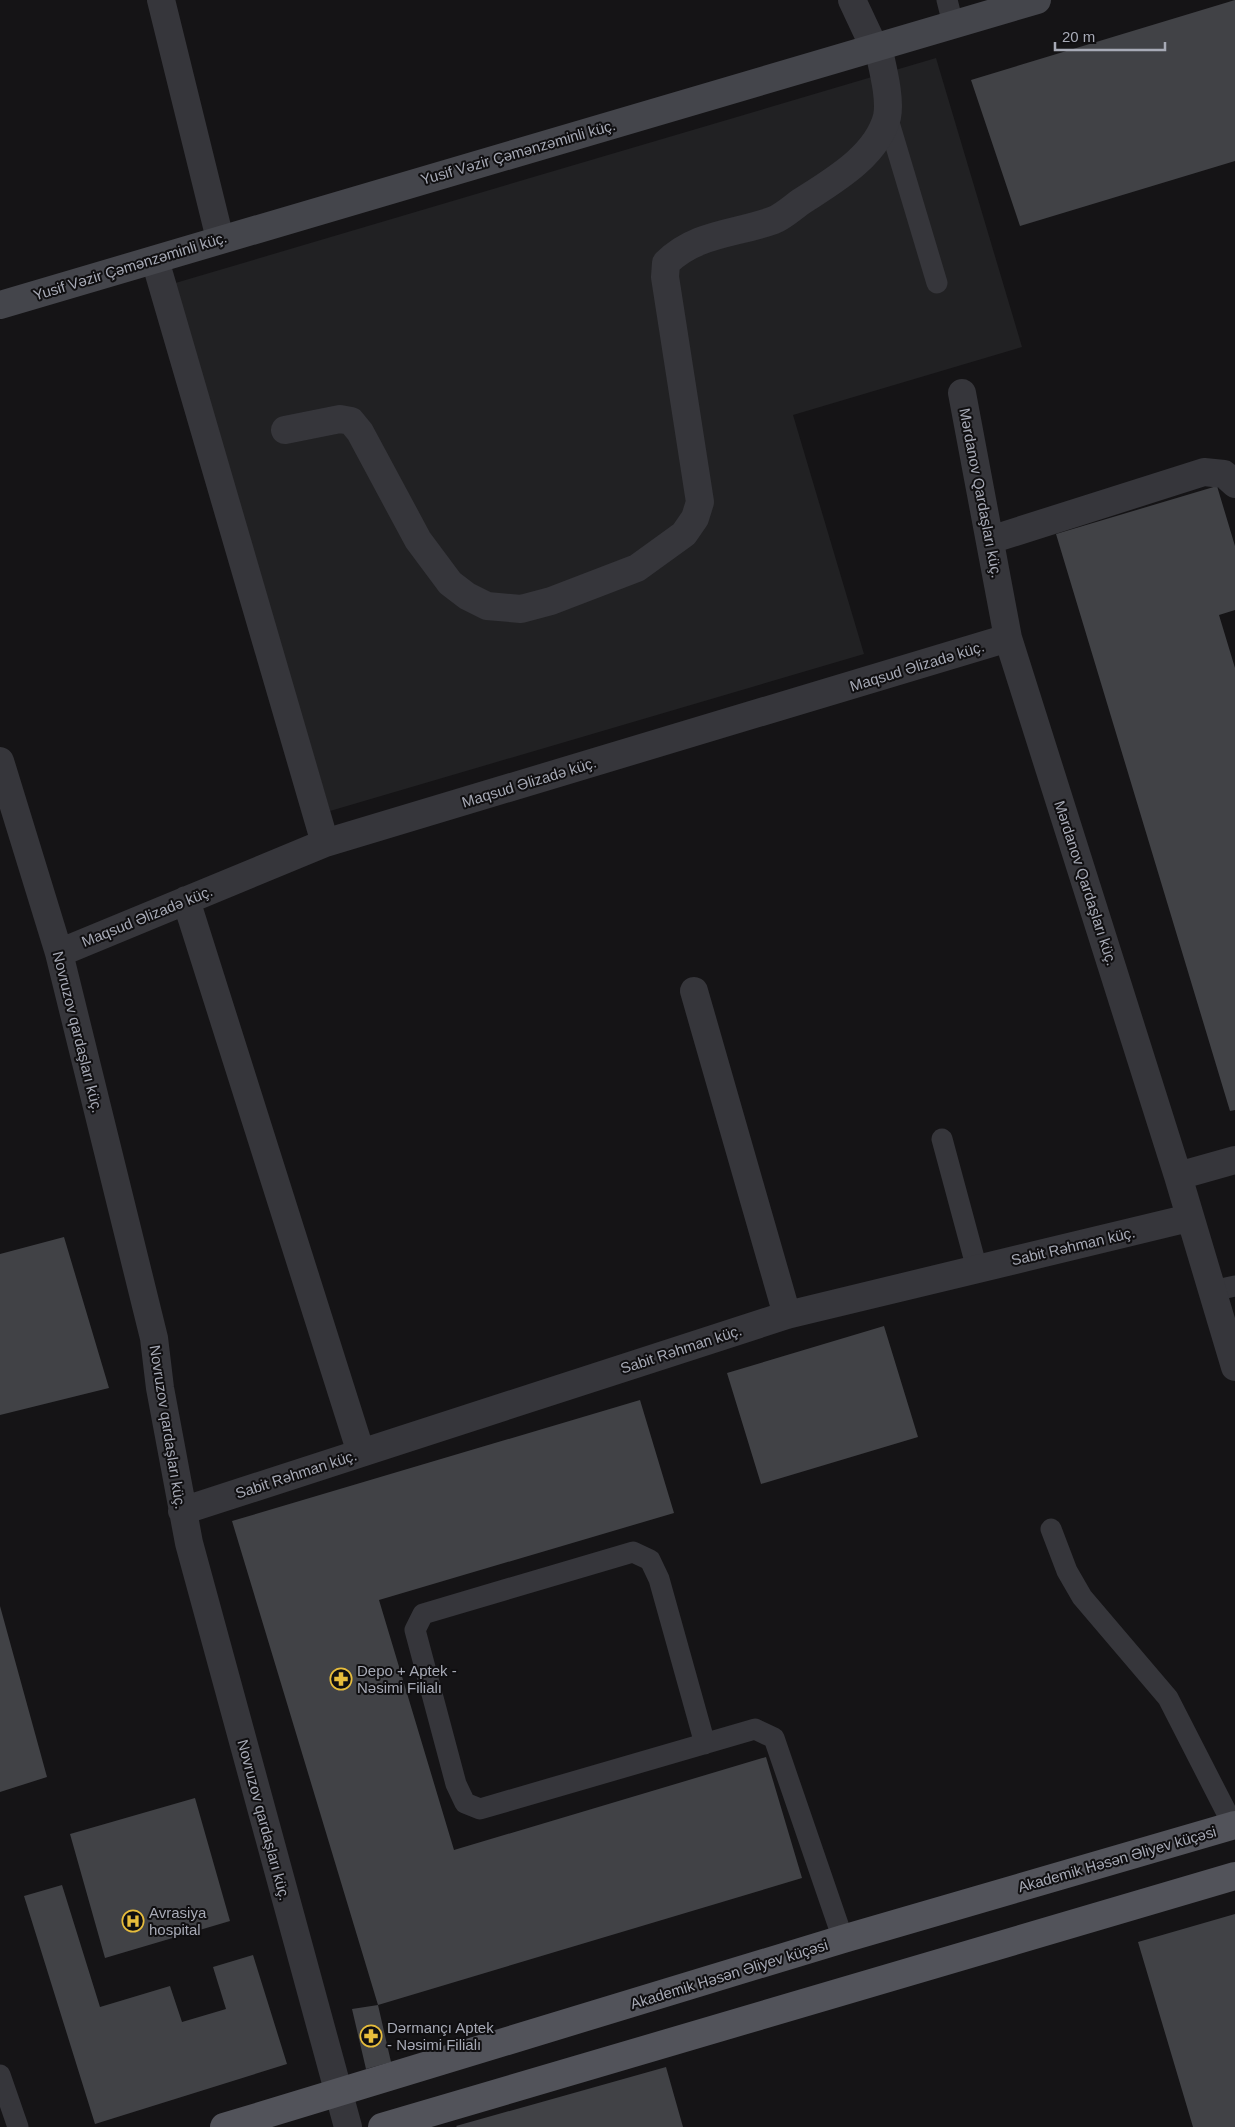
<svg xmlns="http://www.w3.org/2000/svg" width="1235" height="2127" font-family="Helvetica,sans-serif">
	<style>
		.built { fill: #212123 }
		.building { fill: #414246 }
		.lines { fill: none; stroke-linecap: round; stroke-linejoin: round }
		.service { stroke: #36363b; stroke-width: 21 }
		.minor { stroke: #36363b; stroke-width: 28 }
		.secondary { stroke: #44454b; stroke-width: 28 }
		.primary { stroke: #52535a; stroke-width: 28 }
		.labels { text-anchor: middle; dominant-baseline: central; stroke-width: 4; stroke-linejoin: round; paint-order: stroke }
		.street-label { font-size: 15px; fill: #a7aab6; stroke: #100f11 }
		.poi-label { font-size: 15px; fill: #a7aab6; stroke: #100f11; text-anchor: start }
	</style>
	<rect width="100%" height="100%" fill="#151416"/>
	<path class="built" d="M936,58L1022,347L793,415L864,654L330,811L172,284Z"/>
	<path class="building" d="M1235,0V161L1020,226L971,80Z
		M1217,486L1235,546V610L1219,615L1235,668V1110L1230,1111L1056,534Z
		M64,1237L109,1388L0,1415V1254Z
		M884,1326L918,1437L761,1484L727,1373Z
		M640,1400L674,1513L379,1600L454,1850L766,1757L802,1878L378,2005L391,2062L366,2069L352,2009L378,2005L232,1521Z
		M0,1606L47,1777L0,1792Z
		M195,1798L230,1921L105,1958L70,1834Z
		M62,1885L100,2007L170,1986L182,2022L226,2009L213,1967L253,1955L287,2064L95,2124L24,1896Z
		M1235,1914V2127H1193L1138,1942Z
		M666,2067L683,2127H457L456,2126Z"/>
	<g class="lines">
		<path class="service" d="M947,0L953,24
			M887,116L937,283
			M942,1139L977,1269
			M1212,1291L1235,1286
			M1051,1529L1067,1571L1082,1597L1168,1698L1233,1825
			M705,1744L659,1579L650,1560L633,1552L423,1614L415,1630L456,1784L465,1803L480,1809L755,1729L774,1738L843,1939
			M0,2075L18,2127"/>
		<path class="minor" d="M161,0L220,239
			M852,0L874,47
			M155,260L325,843
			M962,393L1008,638L1178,1176L1235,1367
			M285,430L340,419L351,421L360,432L418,540L450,583L467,596L487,606L521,609L551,601L637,568L684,534L695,518L700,502L665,277L666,263C696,233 736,234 774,220C784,216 793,207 802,201C833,181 877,156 887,117C891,98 882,66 878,46
			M990,540L1204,472L1224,474L1235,484
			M0,761L59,953L154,1338L160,1388L189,1543L348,2127
			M186,900L361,1453
			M59,953L325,843L1008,638
			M694,991L787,1315
			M1178,1176L1235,1160
			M182,1511L787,1315L1189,1218"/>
		<path class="secondary" d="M0,305L1037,0"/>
		<path class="primary" d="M224,2127L843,1939L1235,1825
			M382,2127L1235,1876"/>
	</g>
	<defs>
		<g id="pharmacy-ring" transform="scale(1.125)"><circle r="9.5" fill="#100f11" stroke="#e7bd3c" stroke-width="1.5"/><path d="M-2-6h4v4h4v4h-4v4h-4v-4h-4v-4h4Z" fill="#e7bd3c"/></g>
		<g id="hospital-ring" transform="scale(1.125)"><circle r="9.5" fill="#100f11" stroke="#e7bd3c" stroke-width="1.5"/><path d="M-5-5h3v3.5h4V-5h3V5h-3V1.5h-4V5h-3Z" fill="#e7bd3c"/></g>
	</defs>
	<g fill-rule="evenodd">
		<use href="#pharmacy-ring" x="341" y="1679"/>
		<use href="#hospital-ring" x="133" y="1921"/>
		<use href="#pharmacy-ring" x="371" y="2036"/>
	</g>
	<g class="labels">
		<g class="street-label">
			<text transform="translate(518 152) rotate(-16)">Yusif Vəzir Çəmənzəminli küç.</text>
			<text transform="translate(130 266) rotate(-17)">Yusif Vəzir Çəmənzəminli küç.</text>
			<text transform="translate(981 493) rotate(79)">Mərdanov Qardaşları küç.</text>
			<text transform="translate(917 666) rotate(-17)">Maqsud Əlizadə küç.</text>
			<text transform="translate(529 782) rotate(-17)">Maqsud Əlizadə küç.</text>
			<text transform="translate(1086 883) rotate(72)">Mərdanov Qardaşları küç.</text>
			<text transform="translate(147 916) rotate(-22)">Maqsud Əlizadə küç.</text>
			<text transform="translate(78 1032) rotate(76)">Novruzov qardaşları küç.</text>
			<text transform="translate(1073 1246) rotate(-13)">Sabit Rəhman küç.</text>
			<text transform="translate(681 1349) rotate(-18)">Sabit Rəhman küç.</text>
			<text transform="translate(168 1427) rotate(81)">Novruzov qardaşları küç.</text>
			<text transform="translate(296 1474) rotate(-18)">Sabit Rəhman küç.</text>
			<text transform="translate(264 1820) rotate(75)">Novruzov qardaşları küç.</text>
			<text transform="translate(1117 1859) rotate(-16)">Akademik Həsən Əliyev küçəsi</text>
			<text transform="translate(729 1974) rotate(-17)">Akademik Həsən Əliyev küçəsi</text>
		</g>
		<g class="poi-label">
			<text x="357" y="1670">Depo + Aptek -<tspan x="357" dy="17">Nəsimi Filialı</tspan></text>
			<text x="149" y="1912">Avrasiya<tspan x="149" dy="17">hospital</tspan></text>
			<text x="387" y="2027">Dərmançı Aptek<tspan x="387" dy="17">- Nəsimi Filialı</tspan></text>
		</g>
	</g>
	<path d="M1055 42v8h110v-8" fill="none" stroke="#a7aab6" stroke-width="2.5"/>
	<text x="1062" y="42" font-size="15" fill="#a7aab6" stroke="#100f11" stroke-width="4" paint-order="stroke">20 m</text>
</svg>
